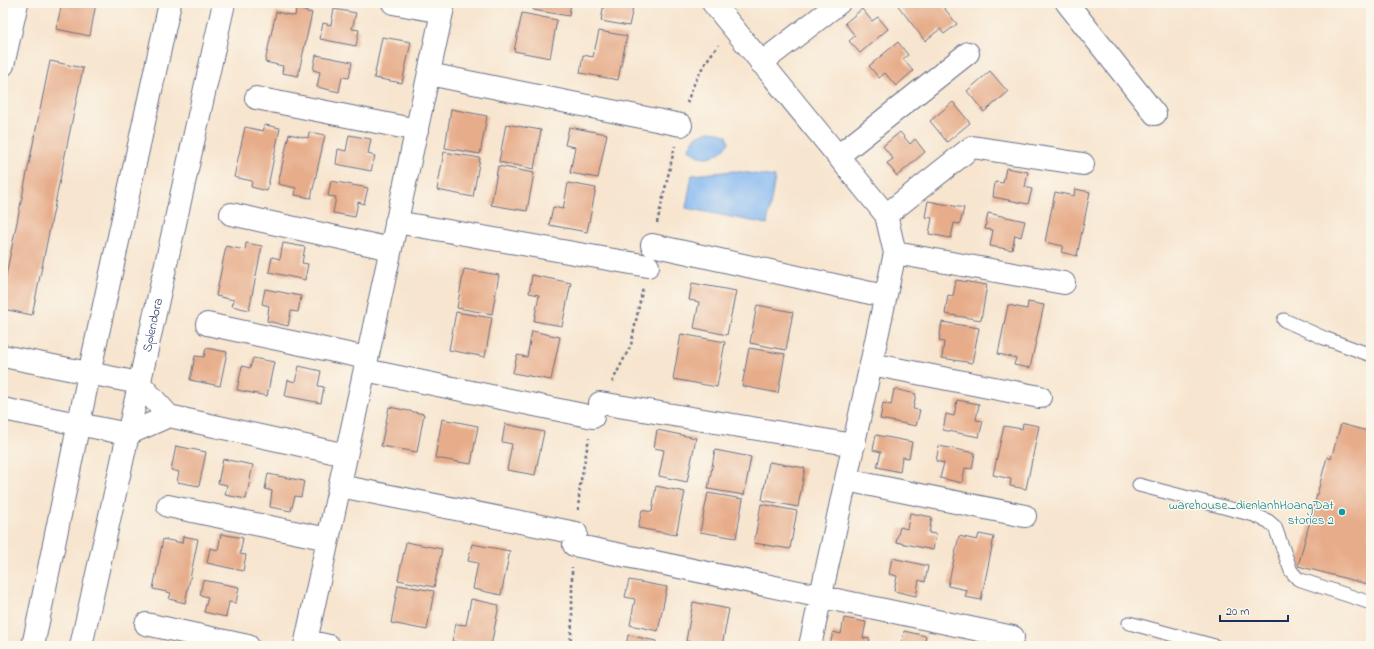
<svg xmlns="http://www.w3.org/2000/svg" width="1374" height="649" font-family="'Indie Flower',sans-serif">
	<style>
		.water { fill: #83b7f1; stroke: #4f73a8 }
		.building { fill: #e7ad8b }
		.lines { fill: none; stroke-linecap: round; stroke-linejoin: round }
		.service-casing { stroke: #686f86; stroke-width: 15 }
		.minor-casing { stroke: #686f86; stroke-width: 24 }
		.tertiary-casing { stroke: #686f86; stroke-width: 24 }
		.path { stroke: #686f86; stroke-width: 2.5; stroke-dasharray: 3 3; stroke-linecap: butt }
		.service { stroke: #fff; stroke-width: 13 }
		.minor { stroke: #fff; stroke-width: 22 }
		.tertiary { stroke: #fff; stroke-width: 22 }
		.culture-dot { fill: #0f9aa8; stroke: #fbf7ec; stroke-width: 1.5 }
		.labels { text-anchor: middle; dominant-baseline: central; stroke-width: 3; stroke-linejoin: round; paint-order: stroke }
		.street-label { font-size: 13px; fill: #1b2f5e; stroke: #fbf7ec }
		.culture-label { font-size: 13px; fill: #0d838f; stroke: #fbf7ec; text-anchor: end }
	</style>
	<rect width="100%" height="100%" fill="#fbf7ec"/>
	<filter id="ink" filterUnits="userSpaceOnUse"><feTurbulence type="fractalNoise" baseFrequency=".025" numOctaves="2"/><feDisplacementMap in="SourceGraphic" scale="8" xChannelSelector="R" yChannelSelector="G"/><feConvolveMatrix kernelMatrix="1 2 1 2 8 2 1 2 1" color-interpolation-filters="sRGB"/></filter>
	<filter id="wash" filterUnits="userSpaceOnUse"><feTurbulence type="fractalNoise" baseFrequency=".012" numOctaves="4" result="noise"/><feDisplacementMap in="SourceGraphic" scale="16" xChannelSelector="R" yChannelSelector="G"/><feGaussianBlur stdDeviation="0.9" result="paint"/><feColorMatrix in="noise" values="0 0 0 0 0 0 0 0 0 0 0 0 0 0 0 0 0 1.4 0 .05"/><feComposite in="paint" operator="in"/></filter>
	<g filter="url(#wash)">
		<rect width="100%" height="100%" fill="#f7e5cf"/>
		<path class="water" d="M709,131L719,132L727,136L729,142C721,157 701,163 689,149C692,137 698,135 709,131Z
			M735,171L775,177L767,224L686,208L692,175Z"/>
		<g id="blocks">
			<path class="building" d="M62,3H96L90,36L56,29Z
				M535,3H571L569,16L533,10Z
				M604,3H634L629,26L601,21Z
				M896,3H940L957,24L944,34L940,29L925,41Z
				M296,9L312,13L298,76L282,73L283,66L265,62L276,12L295,16Z
				M334,9L356,13L352,29L359,30L356,46L320,39L323,23L331,25Z
				M862,9L872,21L878,17L888,29L860,53L849,41L855,36L845,23Z
				M522,13L557,20L550,58L514,51Z
				M599,31L627,36L618,80L580,73L583,55L593,57Z
				M382,37L411,42L402,83L374,78Z
				M898,42L908,55L903,59L913,71L896,86L885,73L879,78L869,66Z
				M316,55L352,62L349,78L342,77L339,92L317,87L320,72L313,70Z
				M50,61L83,68L32,315L3,309V290Z
				M990,71L1008,92L984,112L967,91Z
				M953,102L970,123L947,142L930,121Z
				M451,109L487,116L480,154L445,148Z
				M506,124L541,130L534,169L499,162Z
				M265,125L280,128L267,191L251,187L252,181L234,177L245,127L263,131Z
				M569,127L607,134L598,178L570,173L575,147L565,145Z
				M309,132L325,135L311,198L295,195L296,188L278,184L289,134L308,138Z
				M900,132L910,144L915,139L925,152L897,176L887,163L893,159L883,146Z
				M349,135L371,139L368,154L375,156L371,171L336,164L338,149L346,151Z
				M444,152L480,158L473,197L437,190Z
				M498,166L534,173L527,211L491,205Z
				M1006,168L1028,172L1025,187L1032,189L1028,204L993,197L995,182L1003,183Z
				M331,181L368,188L364,204L358,202L355,217L333,213L336,197L328,196Z
				M568,183L596,188L587,232L549,225L553,207L563,209Z
				M1075,189L1090,192L1077,256L1061,252L1063,246L1045,242L1055,192L1074,196Z
				M928,201L964,208L960,224L954,223L951,238L929,234L932,218L925,217Z
				M988,213L1025,221L1021,237L1015,235L1012,250L990,246L993,230L985,229Z
				M246,243L262,246L249,310L232,306L234,300L216,296L226,246L245,250Z
				M283,243L305,247L302,263L308,264L305,280L269,272L272,257L280,259Z
				M464,269L499,275L492,314L457,308Z
				M532,275L571,283L562,326L534,321L539,295L529,293Z
				M956,280L987,285L981,320L945,314L948,295L953,296Z
				M692,283L736,291L727,335L694,328L699,302L689,300Z
				M265,289L301,296L298,312L291,311L288,326L267,321L269,306L262,304Z
				M1028,302L1044,305L1030,368L1014,365L1016,358L998,354L1008,305L1027,309Z
				M757,305L793,312L786,350L750,343Z
				M456,312L492,318L485,357L449,350Z
				M942,322L979,328L972,363L942,358L944,342L939,341Z
				M532,331L560,337L551,380L513,373L517,355L527,357Z
				M681,334L725,342L717,387L673,379Z
				M206,348L227,352L220,386L190,380L195,356L204,357Z
				M749,348L785,354L778,393L742,386Z
				M253,358L274,362L267,396L237,390L242,366L250,368Z
				M299,366L321,371L318,386L324,387L321,403L285,396L288,380L295,382Z
				M894,389L916,394L913,409L920,410L916,426L880,419L883,403L891,405Z
				M957,400L979,404L976,420L983,421L979,437L943,430L946,414L954,416Z
				M389,407L424,414L417,452L381,446Z
				M442,419L478,426L471,464L435,458Z
				M1023,423L1039,426L1026,489L1010,486L1011,479L993,475L1004,426L1022,429Z
				M505,424L544,432L535,475L507,470L512,444L502,442Z
				M1341,424L1371,432V585L1298,566L1327,457L1331,459Z
				M657,430L696,438L687,482L659,476L664,450L654,448Z
				M876,435L912,442L909,458L902,457L900,472L877,467L881,452L873,450Z
				M176,446L206,452L199,486L177,482L179,472L171,470Z
				M939,446L975,453L972,469L965,468L962,483L940,478L944,463L936,461Z
				M715,450L751,457L744,495L708,489Z
				M223,459L253,465L246,499L225,495L227,485L218,483Z
				M769,462L805,468L798,507L762,500Z
				M268,474L304,481L301,497L295,496L291,511L270,507L272,491L265,489Z
				M656,486L685,492L676,535L638,528L642,510L652,512Z
				M708,493L743,499L736,538L700,532Z
				M761,504L797,511L790,549L754,543Z
				M910,513L932,517L929,533L936,534L933,550L896,542L900,527L907,529Z
				M221,534L243,538L240,554L246,555L243,571L207,563L210,548L218,550Z
				M979,534L994,537L981,600L965,597L967,590L948,586L959,536L977,540Z
				M183,536L198,539L185,603L169,599L171,593L153,589L163,539L182,543Z
				M406,542L442,549L434,587L398,580Z
				M472,544L510,551L501,595L473,589L478,563L468,561Z
				M892,558L928,566L925,582L919,580L916,596L894,591L897,576L889,574Z
				M203,580L239,587L236,603L229,602L226,617L204,612L208,597L200,595Z
				M629,580L667,587L658,631L630,625L635,599L625,597Z
				M398,585L434,591L427,630L391,623Z
				M471,599L499,605L491,646H477L452,641L456,624L466,625Z
				M693,602L729,609L722,646H715L686,641Z
				M844,618L866,622L863,638L870,639L868,646H830L833,632L841,634Z
				M904,631L926,636L924,646H901Z
				M628,635L656,641L655,646H626Z"/>
		</g>
	</g>
	<g filter="url(#ink)">
		<use href="#blocks" fill-opacity="0" stroke="#686f86" stroke-width="1"/>
		<g class="lines">
			<g class="service-casing">
				<path id="service" d="M1284,320L1324,338L1371,355
					M1139,485L1254,515L1268,521L1275,527L1291,571L1298,579L1371,603
					M1129,623L1215,646"/>
			</g>
			<g class="minor-casing">
				<path id="minor" d="M393,3L442,12
					M713,3L886,215L895,253L810,646
					M1067,3L1155,114
					M761,63L839,3
					M3,65L17,3
					M429,74L681,125
					M256,98L417,130
					M838,156L968,53
					M231,214L391,249
					M886,215L972,147L1083,164
					M396,222L648,266
					M652,245L884,296
					M895,253L1064,283
					M207,324L367,358
					M3,356L139,383L169,416L346,455
					M871,364L1040,397
					M365,370L593,417
					M600,403L854,445
					M3,409L128,434L169,416
					M846,480L1025,516
					M340,486L576,533
					M168,506L328,539
					M574,545L1013,637
					M146,624L248,646
					M307,641L329,646
					M305,646L444,3"/>
			</g>
			<g class="tertiary-casing">
				<g id="tertiary">
					<path d="M33,646L89,374L170,3"/>
					<path id="s1" d="M81,646L224,3"/>
				</g>
			</g>
			<path class="path" d="M687,103C694,81 704,62 719,45
				M657,223L675,146
				M612,382L631,345L643,287
				M578,510L580,485L589,438
				M570,646L572,622V567"/>
			<use href="#service" class="service"/>
			<use href="#minor" class="minor"/>
			<use href="#tertiary" class="tertiary"/>
		</g>
	</g>
	<circle class="culture-dot" cx="1342" cy="512" r="4"/>
	<g class="labels">
		<g class="street-label">
			<text stroke="none"><textPath href="#s1" startOffset="329">Splendora</textPath></text>
		</g>
		<g class="culture-label">
			<text x="1334" y="505">warehouse_dienlanhHoangDat<tspan x="1334" dy="15">stories 2</tspan></text>
		</g>
	</g>
	<rect width="1374" height="649" fill="none" stroke="#fbf7ec" stroke-width="16"/>
	<path d="M1220 615v6h68v-6" fill="none" stroke="#1b2f5e" stroke-width="2"/>
	<text x="1226" y="615" font-size="12" fill="#1b2f5e" stroke="#fbf7ec" stroke-width="3" paint-order="stroke">20 m</text>
</svg>
